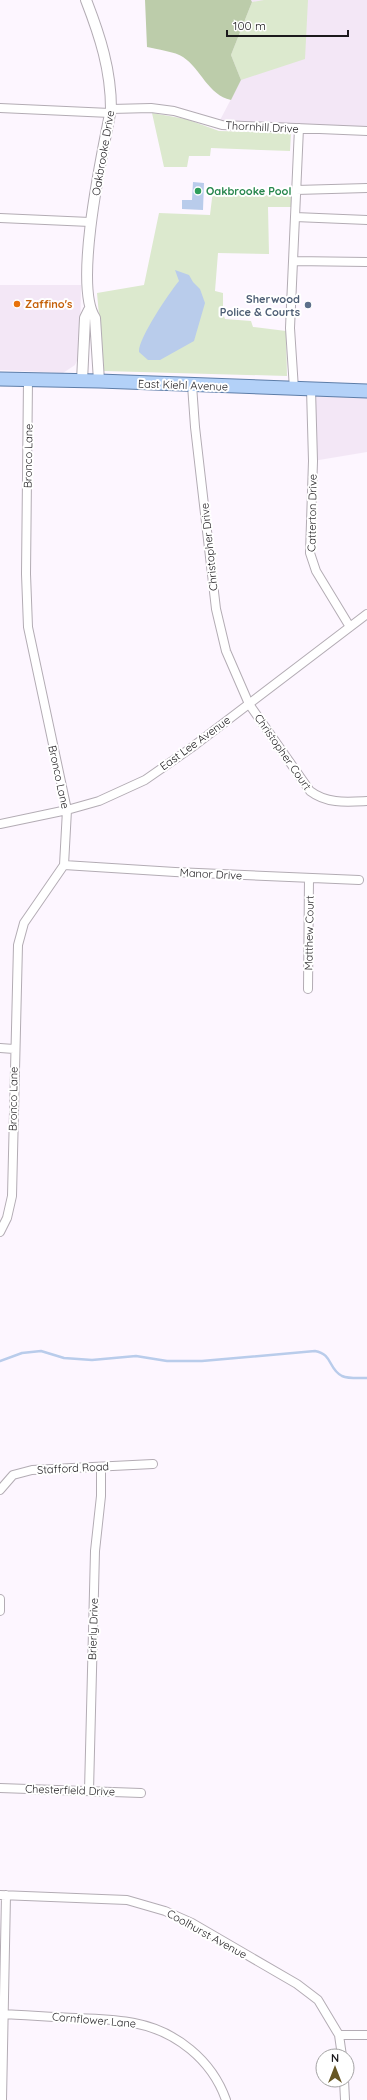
<svg xmlns="http://www.w3.org/2000/svg" width="367" height="2100" font-family="Quicksand,sans-serif">
	<style>
		.built { fill: #f3e7f6 }
		.green { fill: #dce9ce }
		.forest { fill: #bcccaa }
		.water { fill: #b9cceb }
		.lines { fill: none; stroke-linecap: round; stroke-linejoin: round }
		.stream { stroke: #b9cceb; stroke-width: 2.5 }
		.minor-casing { stroke: #b3acb4; stroke-width: 10 }
		.tertiary-casing { stroke: #b3acb4; stroke-width: 12 }
		.primary-casing { stroke: #5d7da8; stroke-width: 15 }
		.minor { stroke: #fff; stroke-width: 8 }
		.tertiary { stroke: #fff; stroke-width: 10 }
		.primary { stroke: #b3d1f8; stroke-width: 13 }
		.leisure-dot { fill: #2e9e5b; stroke: #fff; stroke-width: 1.5 }
		.food-dot { fill: #e8710a; stroke: #fff; stroke-width: 1.5 }
		.service-dot { fill: #5c6f8a; stroke: #fff; stroke-width: 1.5 }
		.labels { text-anchor: middle; dominant-baseline: central; stroke-width: 4; stroke-linejoin: round; paint-order: stroke }
		.street-label { font-size: 11px; fill: #1b191c; stroke: #fff }
		.leisure-label { font-size: 11px; font-weight: bold; fill: #27864d; stroke: #fff; text-anchor: start }
		.service-label { font-size: 11px; font-weight: bold; fill: #4e5e75; stroke: #fff; text-anchor: end }
		.food-label { font-size: 11px; font-weight: bold; fill: #c56008; stroke: #fff; text-anchor: start }
	</style>
	<rect width="100%" height="100%" fill="#fdf6ff"/>
	<path class="built" d="M251,0H367V131L218,124L241,80L231,55L252,2Z
		M0,285H81L80,354L75,365L63,373L0,370Z
		M311,389L367,391V452L313,461Z"/>
	<path class="green" d="M264,0H308L305,59L241,80L231,55L252,2Z
		M152,113L186,119L219,131L291,133L290,151L211,148L210,156H189L187,167H164Z
		M229,189L235,194L291,196V207H268L269,254L218,253L215,291L223,293V313L225,319L251,321L253,327L286,331L287,376L104,371L97,293L144,285L159,213L210,215L213,190Z"/>
	<path class="forest" d="M145,0H251L252,2L231,55L241,80L231,100C208,95 201,69 183,57C176,52 156,49 147,47Z"/>
	<path class="water" d="M193,182L204,183L203,210L182,209V200H192Z
		M175,270L189,275L193,282L200,289L205,303L194,341L160,360H148L139,352C138,339 169,293 179,281Z"/>
	<g class="lines">
		<path class="stream" d="M0,1361L22,1353L41,1351L64,1358L92,1360L136,1356L167,1361H202L315,1351C333,1354 328,1369 342,1376C349,1379 360,1378 367,1378"/>
		<g class="minor-casing">
			<path id="minor" d="M0,108L110,113
				M111,109L151,108L174,111L222,125L367,131
				M296,190L367,188
				M295,217L367,220
				M0,218L90,222
				M293,261L367,262
				M192,385L195,427L216,609L226,651L249,704L310,791C327,804 347,802 367,801
				M294,389L290,328L299,128
				M311,389L313,461L310,553L316,571L350,627
				M0,824L67,810L99,801L145,780L191,748L367,614
				M64,865L175,872L359,880
				M308,989L309,878
				M0,1048L14,1049
				M0,1232L7,1218L12,1196L18,945L24,923L64,865L67,810L28,627L26,574L28,380
				M0,1490L13,1475L32,1470L153,1464
				M0,1599V1611
				M0,1788L141,1793
				M89,1791L95,1551L101,1496V1467
				M0,1895L127,1900L165,1911L192,1923L297,1984L318,2000L339,2035L342,2056
				M0,2014C25,2015 51,2017 76,2018C96,2019 115,2019 134,2023C176,2031 212,2060 226,2100
				M339,2035H367
				M344,2080L345,2100
				M2,2100L6,1895"/>
		</g>
		<g class="tertiary-casing">
			<path id="tertiary" d="M86,0C100,36 111,70 111,109C103,150 73,285 95,318L99,381
				M82,381L85,318L89,310"/>
		</g>
		<g class="primary-casing">
			<path id="primary" d="M0,379L99,381L367,391"/>
		</g>
		<use href="#minor" class="minor"/>
		<use href="#tertiary" class="tertiary"/>
		<use href="#primary" class="primary"/>
	</g>
	<circle class="leisure-dot" cx="198" cy="191" r="4"/>
	<circle class="food-dot" cx="17" cy="304" r="4"/>
	<circle class="service-dot" cx="308" cy="305" r="4"/>
	<g class="labels">
		<g class="street-label">
			<text transform="translate(262 127) rotate(3)">Thornhill Drive</text>
			<text transform="translate(103 153) rotate(-80)">Oakbrooke Drive</text>
			<text transform="translate(183 385) rotate(2)">East Kiehl Avenue</text>
			<text transform="translate(28 456) rotate(-89)">Bronco Lane</text>
			<text transform="translate(312 513) rotate(-89)">Catterton Drive</text>
			<text transform="translate(209 547) rotate(-96)">Christopher Drive</text>
			<text transform="translate(195 743) rotate(-36)">East Lee Avenue</text>
			<text transform="translate(283 752) rotate(55)">Christopher Court</text>
			<text transform="translate(59 777) rotate(78)">Bronco Lane</text>
			<text transform="translate(211 874) rotate(3)">Manor Drive</text>
			<text transform="translate(309 933) rotate(-89)">Matthew Court</text>
			<text transform="translate(13 1099) rotate(-89)">Bronco Lane</text>
			<text transform="translate(73 1468) rotate(-3)">Stafford Road</text>
			<text transform="translate(93 1629) rotate(-88)">Brierly Drive</text>
			<text transform="translate(70 1790) rotate(2)">Chesterfield Drive</text>
			<text transform="translate(207 1934) rotate(29)">Coolhurst Avenue</text>
			<text transform="translate(94 2020) rotate(5)">Cornflower Lane</text>
		</g>
		<g class="leisure-label">
			<text x="206" y="191">Oakbrooke Pool</text>
		</g>
		<g class="service-label">
			<text x="300" y="299">Sherwood<tspan x="300" dy="13">Police &amp; Courts</tspan></text>
		</g>
		<g class="food-label">
			<text x="25" y="304">Zaffino's</text>
		</g>
	</g>
	<g transform="translate(335 2068)"><circle r="19" fill="#ffffff" stroke="#a4a3a4"/>
	<path d="M0-3L7 15L0 10L-7 15Z" fill="#675725"/>
	<text y="-6" font-size="11" font-weight="bold" text-anchor="middle" fill="#1b191c">N</text>
	</g>
	<path d="M227 30v6h121v-6" fill="none" stroke="#1b191c" stroke-width="2"/>
	<text x="233" y="30" font-size="12" fill="#1b191c" stroke="#ffffff" stroke-width="3" paint-order="stroke">100 m</text>
</svg>
